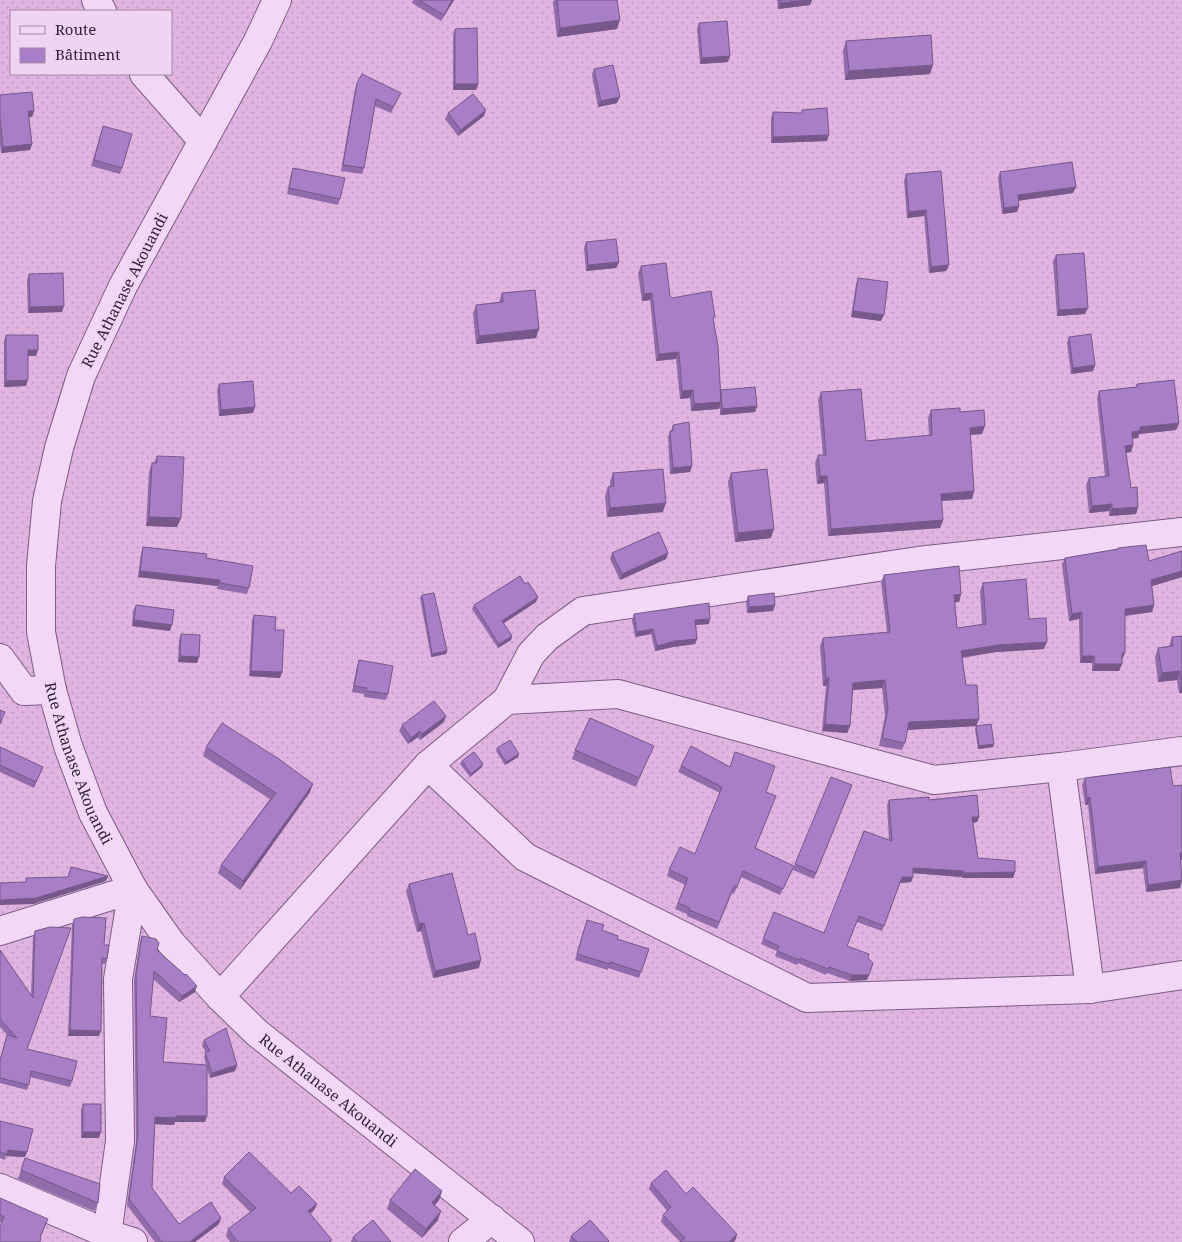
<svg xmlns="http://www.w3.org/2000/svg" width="1182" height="1242" font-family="'Noto Serif',serif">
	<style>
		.farmland { fill: url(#farmland-dots); fill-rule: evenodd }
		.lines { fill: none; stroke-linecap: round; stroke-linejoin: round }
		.minor-casing { stroke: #795c85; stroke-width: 30 }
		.minor { stroke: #f2d8f6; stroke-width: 28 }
		.wall { fill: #906cab }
		.shaded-wall { fill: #76588b }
		.building { fill: #a87ec7; stroke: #76588b }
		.labels { text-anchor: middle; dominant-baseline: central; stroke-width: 4.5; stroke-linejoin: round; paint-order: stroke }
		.street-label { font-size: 15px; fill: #2e1f36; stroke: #efd4f3 }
	</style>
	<defs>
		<pattern id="farmland-dots" width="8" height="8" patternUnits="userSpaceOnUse" patternTransform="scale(1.25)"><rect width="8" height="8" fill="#e0b3e0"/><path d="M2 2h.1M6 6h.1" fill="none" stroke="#c09ac1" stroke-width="1.8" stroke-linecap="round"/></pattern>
	</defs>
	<rect width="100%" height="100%" fill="#e6c5eb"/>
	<path class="farmland" d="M0,0H1182V1242H0ZM11,11H171V74H11Z"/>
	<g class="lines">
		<g class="minor-casing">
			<g id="minor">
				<path d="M96,0L102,11"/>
				<path id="s1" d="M277,0L258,41L123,286L81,376L59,448L47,501L41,566V632L52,690L68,746L93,813L133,889L171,943L220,997L257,1033L520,1242"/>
				<path d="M144,74L203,141"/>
				<path d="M0,658L24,691L52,690"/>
				<path d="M507,700L531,654L547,637L583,611L918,561L1182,532"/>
				<path d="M428,765L525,857L807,998L1090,989L1182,975"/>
				<path d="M1061,767L1090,989"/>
				<path d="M0,931L133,889L118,979L120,1141L106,1242"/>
				<path d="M220,997L428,765L507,700L618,694L934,780L1061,767L1182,751"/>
				<path d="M0,1188L108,1234L133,1242"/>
				<path d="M463,1242L492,1219"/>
			</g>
		</g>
		<use href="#minor" class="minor"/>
	</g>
	<path class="wall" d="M413,0H454L441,21L412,3Z
		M554,0H617V29L557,37L553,3Z
		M777,0H812L810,5L778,9Z
		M699,23L728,62L700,64L697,29Z
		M455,29L478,84L476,90H453V35Z
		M846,41L930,74L845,80L843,50Z
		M594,69L617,103L598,107L592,75Z
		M357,83L401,93L391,113L375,106L364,168L362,174L341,171L355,89Z
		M0,95L34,111L32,117H29L32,144L30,150L1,153L0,145Z
		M802,110L827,141L771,143V118L773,112L801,113Z
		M448,113L484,116L458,136L445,119Z
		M103,126L122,168L120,174L91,166Z
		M293,168L340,199L338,205L287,194L291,174Z
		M941,171L949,265L946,271L929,273L924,216L907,218L904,180L906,174Z
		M1000,172L1076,187L1073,193L1018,201L1019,206L1017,212L1002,214L998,178Z
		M586,242L619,262L616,268L586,271L584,248Z
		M1056,255L1085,314L1057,316L1053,261Z
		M641,266L672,298L714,322L721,390L757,406L755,412L720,415V406L719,409L691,411L690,398L680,399L676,359L656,361L650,300L642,301L638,273Z
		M29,274L62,312L28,313L27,280Z
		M858,278L881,321L851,317L856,284Z
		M502,293L539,329L536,338L476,344L473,314L476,305L499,302Z
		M6,335L36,356H28L26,386L4,387V341Z
		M1069,337L1095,365L1093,371L1071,374L1067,343Z
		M219,384L253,413L219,416L217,390Z
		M1137,384L1179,423L1176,430L1139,434L1138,438H1133V445L1131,452L1126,453L1131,488L1138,507L1136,514L1109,516V511L1089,513L1086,485L1089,478L1105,476L1097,398L1099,391L1136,387Z
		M821,392L866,441L929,435L928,418L931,410L960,412L982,434L970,435L974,491L972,499L941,501L943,520L940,528L828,536L824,483L817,484L815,463L818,455H823L818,400Z
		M673,425L692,466L690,472L670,474L668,437L670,431H671Z
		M157,456L181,518L177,527L146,526L149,472L152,463H154Z
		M613,473L663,512L607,517L605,496L608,487L610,486V481Z
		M731,473L771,538L735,542L728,482Z
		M143,547L206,558L249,588L247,594L217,589L218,586L138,577L141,553Z
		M1118,548L1149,561L1182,551V577L1152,586L1154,605L1152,612L1125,616L1122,660L1119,671H1092V663H1080L1079,619L1069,621L1062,565L1065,558L1117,549Z
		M612,553H668L666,559L620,580L610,559Z
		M884,575L961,594L959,602H955L957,628L982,624L980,591L983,583L1029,619L1044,649L996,652L962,658L966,685L979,719L976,726L907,730L905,743L902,750L879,746L885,716L882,688L853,690L850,726L847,733L822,731L826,686H823L820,646L823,638L887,632L881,582Z
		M422,595L447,651L446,654L431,657L420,598Z
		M748,596L775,605L773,611L747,613L746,602Z
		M536,602L504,623L512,636L511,640L498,648L472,609L474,605Z
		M136,605L170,631L132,626L133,611Z
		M634,614L709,624L696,625L697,639L695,644L673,647L655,651L651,634L635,637L632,620Z
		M254,615L275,630L282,672L280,678L249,676L252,620Z
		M181,634L199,657L197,663L178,662L179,640Z
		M1182,636V693H1179L1177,680L1158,682L1155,657L1158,648L1169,646L1172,637Z
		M359,660L388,694L386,700L364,697V694L352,692L357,666Z
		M444,722L420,740L418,737L408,744L399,731L402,725Z
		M976,726L994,744L993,747L978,749L975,729Z
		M0,747L43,767L34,788L0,772Z
		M206,747L310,792L240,890L218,873L221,865L270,799L203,756Z
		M497,748L518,757L505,765L496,751Z
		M575,750L650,754L636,787L572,759Z
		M462,761L482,767L470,777L460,764Z
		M681,766L766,792L756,848L794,866L780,895L741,877L734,894L732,893L717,929L687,916V914L675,909L685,885L667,876L669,870L695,854L720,793L678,772Z
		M1085,778L1173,786L1182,785V860H1180L1182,882L1180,888L1146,892L1143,868L1095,874L1088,805H1085L1082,785Z
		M852,785L814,879L793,870L795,864Z
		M889,800H929L979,817L977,822L973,823L978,858L1015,872L1013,878H962V877L913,873V877L911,882L900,883L882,931L857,922L847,946L868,958L867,980L850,981L827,973L826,975L798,963L797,965L775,956L777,951L761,944L774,912L824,933L889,840L887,805Z
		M409,884L468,935L479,968L433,978L421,931L417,932L406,891Z
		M74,919L104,945L107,959L105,964H102L99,1036H68L72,925Z
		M585,926L602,930L617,939L649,949L639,978L608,968V970L575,960Z
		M50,927L27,1049L72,1081L70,1087L30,1077L27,1090L0,1083V1059L5,1041L7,1035L8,1036L0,1027V950L31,996L33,937L35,931Z
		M142,936L157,950L195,992L179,1002L153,979L150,1016L163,1062L206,1065L204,1057L206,1052L202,1046L204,1040L237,1065L235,1071L210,1078L207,1069L205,1122H175L174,1125L155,1124L152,1188L179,1224L221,1218L219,1224L195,1242H155L127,1205L136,1141L134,980L140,942Z
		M83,1104L99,1138H81V1110Z
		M0,1121L25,1157L6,1156L5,1160L0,1158Z
		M25,1158L98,1203L94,1211L18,1179Z
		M224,1177L291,1193L317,1204L314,1210L310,1214L331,1242H230L226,1236L228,1229L250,1212L222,1184Z
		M651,1183L686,1194L737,1234L735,1241L733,1242H680L661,1222L663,1215L667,1211L649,1189Z
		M442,1191L439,1200L435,1205L438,1220L422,1238L387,1209L390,1200Z
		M0,1198L46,1224L40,1238L0,1222Z
		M571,1236L609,1241L608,1242H569Z
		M353,1237L391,1242H351Z"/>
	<path class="shaded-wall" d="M452,0H454L441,21L444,15Z
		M808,0H812L810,5L778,9L780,3Z
		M620,20L617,29L557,37L560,28Z
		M730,56L728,62L700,64L702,58Z
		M933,65L930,74L845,80L849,71Z
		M455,84H478L476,90H453Z
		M620,97L617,103L598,107L601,101Z
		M486,110L484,116L458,136L461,130Z
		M28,111H34L32,117H26Z
		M829,135L827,141L771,143L773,137Z
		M32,144L30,150L1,153L3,147Z
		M1076,187L1073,193L1015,201L1018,195Z
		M1019,206L1017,212L1002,214L1004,208Z
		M926,210L924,216L907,218L909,212Z
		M619,262L616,268L586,271L588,265Z
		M949,265L946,271L929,273L931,267Z
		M652,293L650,300L642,301L644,294Z
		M64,306L62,312L28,313L30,307Z
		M1088,308L1085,314L1057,316L1059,310Z
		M853,311L884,315L881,321L851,317Z
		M539,329L536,338L476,344L479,336Z
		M28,350H38L36,356H26Z
		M679,352L676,359L656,361L659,354Z
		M1095,365L1093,371L1071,374L1073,368Z
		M28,380L26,386L4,387L6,381Z
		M693,390L690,398L680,399L682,391Z
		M721,402L719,409L691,411L694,404Z
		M757,406L755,412L720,415L722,409Z
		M255,407L253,413L219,416L221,410Z
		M1179,423L1176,430L1139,434L1138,438L1129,439L1132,432L1140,427Z
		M985,426L982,434L967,435L970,428Z
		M1133,445L1131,452L1122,453L1125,446Z
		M692,466L690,472L670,474L673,468Z
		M820,476H827L824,483L817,484Z
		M974,491L972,499L938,501L941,494Z
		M666,503L663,512L607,517L610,508Z
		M1112,504L1109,511L1089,513L1092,506Z
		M1138,507L1136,514L1109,516L1112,509Z
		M149,517L181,518L177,527L146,526Z
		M943,520L940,528L828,536L831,529Z
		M774,529L771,538L735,542L738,533Z
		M668,553L666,559L620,580L622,574Z
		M140,571L220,580L218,586L138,577Z
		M1182,571V577L1149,587L1151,580Z
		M961,594L959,602L952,603L954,595Z
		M538,597L536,602L501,625L502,621Z
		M775,605L773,611L747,613L749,607Z
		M1154,605L1152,612L1122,616L1125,609Z
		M1082,612L1079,619L1069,621L1072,614Z
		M710,619L709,624L693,625L695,620Z
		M134,620L172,625L170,631L132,626Z
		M653,629L651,634L635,637L637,632Z
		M512,636L511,640L498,648L499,644Z
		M697,639L695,644L673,647L655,651L657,646L675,641Z
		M1047,642L1044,649L996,652L958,658L961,651L999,645Z
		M447,651L446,654L431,657L432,654Z
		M1122,653H1125L1122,660H1119Z
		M180,656L199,657L197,663L178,662Z
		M1082,656H1094L1092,663H1080Z
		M1095,664H1122L1119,671H1092Z
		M251,671L282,672L280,678L249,676Z
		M1180,671L1177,680L1158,682L1162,673Z
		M826,678H829L826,686H823Z
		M885,680L882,688L851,690L853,683Z
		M1182,684V693H1179Z
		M446,716L444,722L420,740L422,734Z
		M979,719L976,726L906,730L909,722Z
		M825,724L850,726L847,733L822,731Z
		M420,731L418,737L408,744L411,738Z
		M994,744L993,747L978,749L979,746Z
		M519,754L518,757L505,765L506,762Z
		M483,764L482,767L470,777L471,774Z
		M313,784L310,792L240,890L243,881Z
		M1090,797L1088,805H1085L1087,798Z
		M972,817H979L977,822L970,823Z
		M1180,853H1182V860L1177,861Z
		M1146,861L1143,868L1095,874L1098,867Z
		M913,868L964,871L962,877L911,873Z
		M1015,872L1013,878H962L964,873Z
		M108,876L106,881L34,904L0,905V900Z
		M902,877H913L911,882L900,883L882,931Z
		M1182,880L1180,888L1146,892L1148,885Z
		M424,923L421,931L417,932L419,924Z
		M481,960L479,968L433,978L435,971Z
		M852,975H869L867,980L850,981Z
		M197,986L195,992L179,1002L182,996Z
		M70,1030L101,1031L99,1036H68Z
		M237,1065L235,1071L210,1078L212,1073Z
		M176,1116H207L205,1122H175L174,1125L153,1124L155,1117Z
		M83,1132H101L99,1138H81Z
		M8,1150L27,1152L25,1157L6,1156Z
		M442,1191L439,1200L429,1212L432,1203Z
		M317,1204L314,1210L306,1218L308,1211Z
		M441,1211L438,1220L422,1238L426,1229Z
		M221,1218L219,1224L195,1242H190Z
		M737,1234L735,1241L733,1242H729Z"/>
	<path class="building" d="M419,0H452L444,15Z
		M557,0H617L620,20L560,28Z
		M780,0H808L780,3Z
		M727,21L730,56L702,58L699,23Z
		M477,28L478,84H455V29Z
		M931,35L933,65L849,71L846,41Z
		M613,65L620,97L601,101L594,69Z
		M362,74L401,93L393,107L376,99L364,168L343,165L357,83Z
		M32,92L34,111H28L32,144L3,147L0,118V95Z
		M473,94L486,110L461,130L448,113Z
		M827,108L829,135L773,137V112L802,113V110Z
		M103,126L132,134L122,168L94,160Z
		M1072,162L1076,187L1018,195L1019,206L1004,208L1000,172Z
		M293,168L345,178L340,199L289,188Z
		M941,171L949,265L931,267L926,210L909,212L906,174Z
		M616,239L619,262L588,265L586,242Z
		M1084,253L1088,308L1059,310L1056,255Z
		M666,263L670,296L672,298L711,291L715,317L713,318L718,346L721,402L694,404L693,390L682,391L679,352L659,354L652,293L644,294L641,266Z
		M63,273L64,306L30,307L29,274Z
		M858,278L888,282L884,315L853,311Z
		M535,290L539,329L479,336L476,305L503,302L502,293Z
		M1091,334L1095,365L1073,368L1069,337Z
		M6,335H38V350H28V380L6,381Z
		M1174,380L1179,423L1140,427V431L1132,432L1133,445L1125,446L1131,488L1137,487L1138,507L1112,509V504L1092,506L1089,478L1109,476L1099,391L1137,387V384Z
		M253,381L255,407L221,410L219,384Z
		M755,387L757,406L722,409L721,390Z
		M861,389L866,441L932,435L931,410L960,408V412L984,410L985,426L970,428L974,491L941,494L943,520L831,529L827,476H820L818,455H826L821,392Z
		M689,422L692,466L673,468L670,431H673V425Z
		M157,456L184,457L181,518L149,517L152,463H157Z
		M663,469L666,503L610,508L608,487L614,486L613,473Z
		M767,469L774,529L738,533L731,473Z
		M659,532L668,553L622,574L612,553Z
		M1146,545L1149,561L1182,551V571L1151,580L1154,605L1125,609V653H1122V664H1095L1094,656H1082V612L1072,614L1065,558L1118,549V548Z
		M143,547L207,554L206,558L253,566L249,588L220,583V580L140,571Z
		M959,566L961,594L954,595L957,628L986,624L983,583L1026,579L1029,619L1046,618L1047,642L999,645L961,651L966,685H977L979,719L909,722L905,743L882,738L888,709L885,680L853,683L850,726L825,724L829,678H826L823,638L890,632L884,575Z
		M520,576L525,584L528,582L538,597L502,621L512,636L499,644L474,605Z
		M434,593L447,651L432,654L422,595Z
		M774,593L775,605L749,607L748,596Z
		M709,603L710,619L695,620L697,639L675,641L657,646L653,629L637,632L634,614Z
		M136,605L174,610L172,625L134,620Z
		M254,615L276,617L275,630H284L282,672L251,671Z
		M181,634L200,635L199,657L180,656Z
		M1182,636V684L1180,671L1162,673L1158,648L1173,646L1172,637Z
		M359,660L393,666L388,694L366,691L367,688L354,686Z
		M434,701L446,716L422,734L420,731L411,738L402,725Z
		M0,710L5,712L0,724Z
		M590,718L654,746L639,778L575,750Z
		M222,723L279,759L313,784L243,881L221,865L276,793L206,747Z
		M991,724L994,744L979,746L976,726Z
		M510,740L519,754L506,762L497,748Z
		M691,746L730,767L735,752L775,766L766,792L776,796L755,848L794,866L783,889L743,871L737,887L734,886L719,922L689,910L690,908L678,903L688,878L669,870L680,847L695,854L722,787L681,766Z
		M0,747L43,767L36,782L0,765Z
		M474,752L483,764L471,774L462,761Z
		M1170,767L1173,786L1182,785V853H1180L1182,880L1148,885L1146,861L1098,867L1090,797L1087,798L1085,778Z
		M831,777L852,785L816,873L795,864Z
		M977,795L979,817H972L978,858L1015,861V872L964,873V871L913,868V877H902L884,926L859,916L847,946L869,954L868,958L873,963L869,975H852L829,967L828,969L800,958L799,960L777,951L779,946L763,939L774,912L824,933L864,831L892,841L889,800L929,797V800Z
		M71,867L108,876L36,898L0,900V883L26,882V878L68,877Z
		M452,873L468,935L475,933L481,960L435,971L424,923L419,924L409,884Z
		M82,917L106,918L104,945H109L107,959L102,958L101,1031L70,1030L74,919Z
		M587,920L604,925L602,930L618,936L617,939L649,949L641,972L610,962V964L577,954Z
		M50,927L71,928L27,1049L77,1061L72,1081L31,1071L29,1085L0,1078V1061L7,1035L17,1038L0,1019V950L33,998L35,931Z
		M142,936L156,939L159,943L157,950L185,975L186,974L197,986L182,996L154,971L150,1016L167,1018L163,1062L207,1065V1116H176V1118L155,1117L152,1188L179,1224L211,1202L221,1218L191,1241V1242H162L129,1199L138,1135L136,974Z
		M226,1028L237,1065L212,1073L205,1052L210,1051L204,1040Z
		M83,1104H101V1132H83Z
		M0,1121L33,1129L27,1152L8,1150L7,1154L0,1152Z
		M249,1152L291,1193L299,1186L317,1204L308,1211L332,1240L329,1242H238L228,1229L256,1208L224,1177Z
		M25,1158L100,1184L98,1203L21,1170Z
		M415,1169L442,1191L432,1203L441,1211L426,1229L390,1200Z
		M666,1170L686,1194L693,1187L737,1234L729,1242H680L685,1238L663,1215L671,1207L651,1183Z
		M0,1198L48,1219L40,1237L41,1238L40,1242H0V1226L4,1217L0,1215Z
		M373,1220L391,1242H357L353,1237Z
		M590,1220L609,1241L608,1242H577L571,1236Z"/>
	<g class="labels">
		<g class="street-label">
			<text transform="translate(124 290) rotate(-63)">Rue Athanase Akouandi</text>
			<text stroke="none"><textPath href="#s1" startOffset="822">Rue Athanase Akouandi</textPath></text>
			<text stroke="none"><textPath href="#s1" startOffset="1242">Rue Athanase Akouandi</textPath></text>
		</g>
	</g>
	<rect x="10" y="10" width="162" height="65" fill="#efd4f3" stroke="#a28ca7"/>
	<rect x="20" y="26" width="25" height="8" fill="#f2d8f6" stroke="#a28ca7"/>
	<text x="55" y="35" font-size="15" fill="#2e1f36">Route</text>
	<rect x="20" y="48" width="25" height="15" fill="#a87ec7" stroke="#a28ca7"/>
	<text x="55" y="60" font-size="15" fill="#2e1f36">Bâtiment</text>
</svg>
